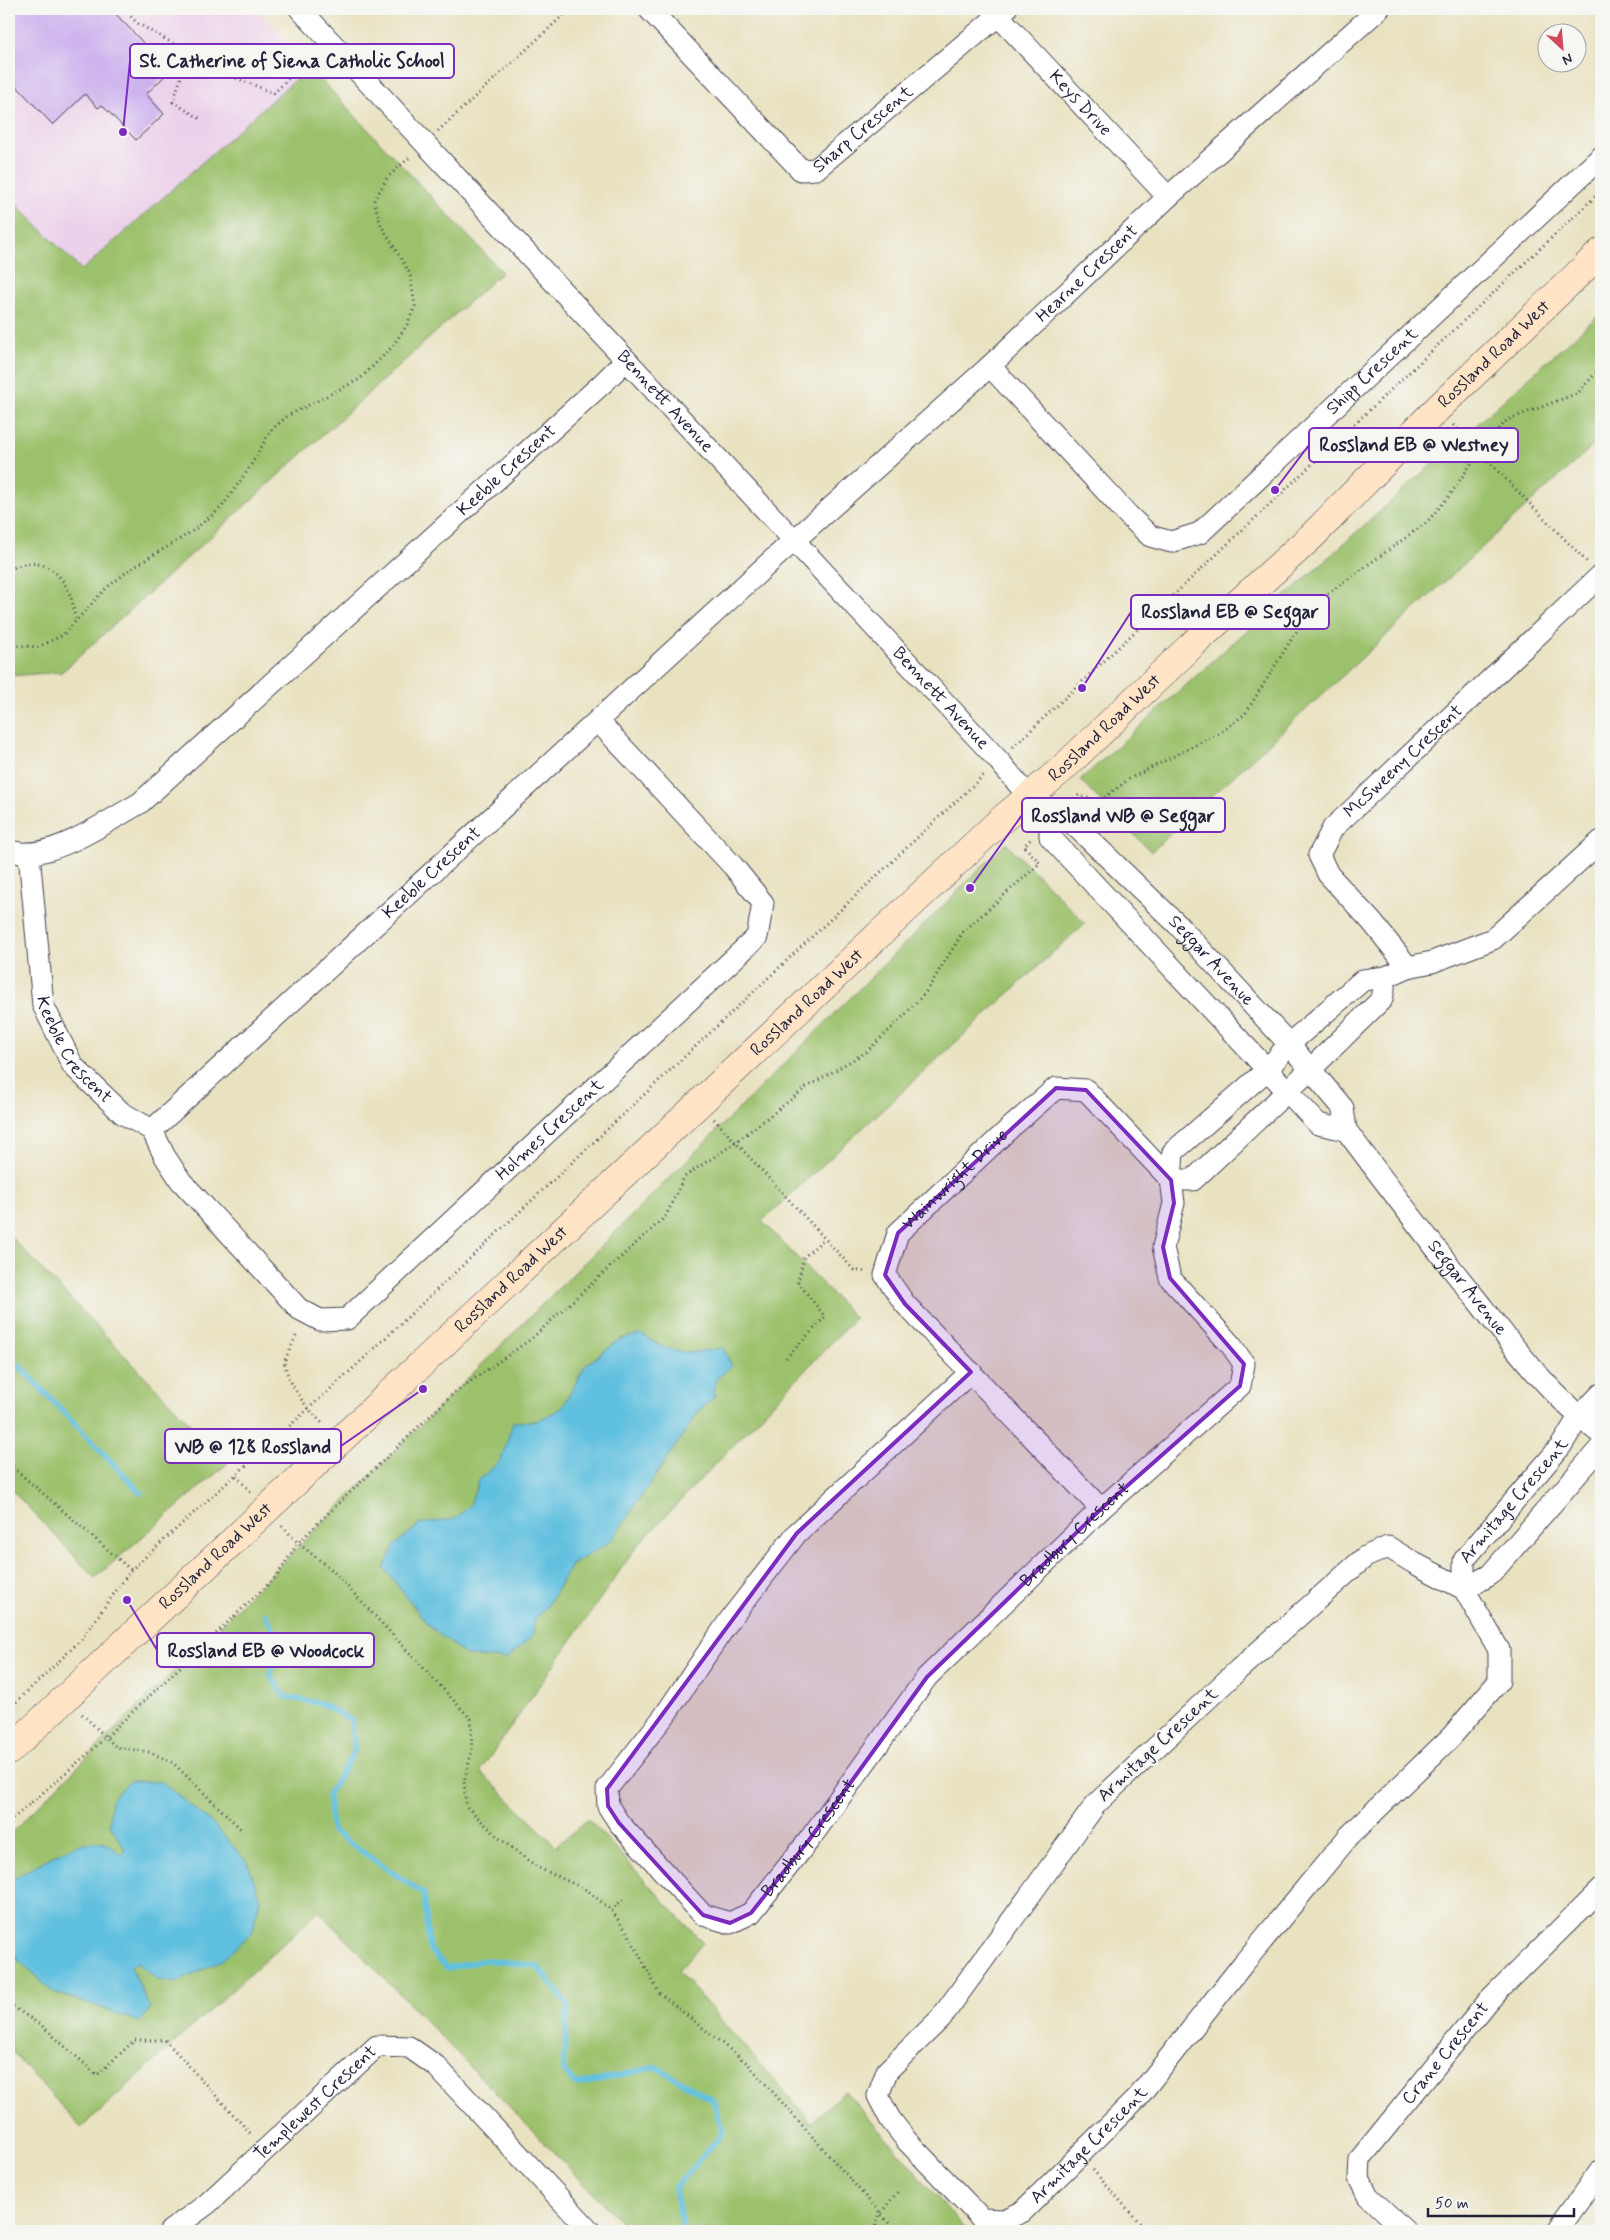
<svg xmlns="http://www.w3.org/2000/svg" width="1610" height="2240" font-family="Mynerve,sans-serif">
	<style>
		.built { fill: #ecd1ea }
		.green { fill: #9cc16c; stroke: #5f7254 }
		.water { fill: #60c0df; stroke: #41718d }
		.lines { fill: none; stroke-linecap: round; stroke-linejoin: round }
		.stream { stroke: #60c0df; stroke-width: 5.5 }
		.building { fill: #cdb2ee }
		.minor-casing { stroke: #403f4f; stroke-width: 23 }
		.secondary-casing { stroke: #403f4f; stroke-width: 29 }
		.path { stroke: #403f4f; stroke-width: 3; stroke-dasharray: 1 4; stroke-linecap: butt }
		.minor { stroke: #fff; stroke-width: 21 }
		.secondary { stroke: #ffe4c6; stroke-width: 28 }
		.marked { fill: #7b2cbf; fill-opacity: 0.2; stroke: #7b2cbf; stroke-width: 4; stroke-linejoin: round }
		.labels { text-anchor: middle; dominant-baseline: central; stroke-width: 5; stroke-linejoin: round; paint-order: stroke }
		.street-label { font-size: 18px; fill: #22223b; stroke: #f6f6f2 }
		.leader { fill: none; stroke: #7b2cbf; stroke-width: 2 }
		.callout-dot { fill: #7b2cbf; stroke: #f6f6f2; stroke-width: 2 }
		.callout { fill: #f6f6f2; stroke: #7b2cbf; stroke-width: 2 }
		.callout-label { font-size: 19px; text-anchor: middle; font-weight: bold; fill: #22223b }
	</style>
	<rect width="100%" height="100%" fill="#f6f6f2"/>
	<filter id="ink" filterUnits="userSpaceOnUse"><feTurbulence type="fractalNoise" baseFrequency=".02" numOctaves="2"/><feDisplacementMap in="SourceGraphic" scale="10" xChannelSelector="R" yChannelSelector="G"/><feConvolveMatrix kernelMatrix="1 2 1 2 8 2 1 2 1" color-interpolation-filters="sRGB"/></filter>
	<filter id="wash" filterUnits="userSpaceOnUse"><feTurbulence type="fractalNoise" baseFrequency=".0096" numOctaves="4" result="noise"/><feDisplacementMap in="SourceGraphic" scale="20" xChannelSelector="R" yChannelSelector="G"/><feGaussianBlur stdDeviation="1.12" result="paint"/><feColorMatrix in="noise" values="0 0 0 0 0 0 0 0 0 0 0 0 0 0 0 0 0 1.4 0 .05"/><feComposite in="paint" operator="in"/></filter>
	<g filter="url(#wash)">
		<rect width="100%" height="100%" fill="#e9e2c1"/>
		<path class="built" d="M9,9H257L309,67L82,270L9,197Z"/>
		<path class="green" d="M309,67L502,272L62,672L9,676V197L82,270Z
			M1601,313V438L1151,852L1080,780Z
			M1006,843L1085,923L762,1221L855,1318L637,1546L480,1771L556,1846L588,1819L703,1943L678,1971L811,2122L845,2091L967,2231H630L319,1911L81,2128L9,2048V1835Z
			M9,1235L228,1463L95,1578L9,1487Z"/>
		<path class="water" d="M641,1334L662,1347L687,1353L723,1348L732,1366L716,1379L714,1397L699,1411L611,1541L571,1565L547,1607L536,1617L532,1636L507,1659L467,1656L429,1626L384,1568L395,1545L420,1524L455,1519L470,1505L479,1480L501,1460L513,1422L537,1421L562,1408L585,1366L620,1339Z
			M130,1781L162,1782L215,1826L248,1863L260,1899L252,1933L222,1960L176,1983L158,1980L136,1962L131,1967L150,2009L139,2022L83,2001L54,1993L16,1958L9,1938V1889L12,1880C33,1868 82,1833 107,1844C112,1847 118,1852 122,1855L125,1849L110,1825L111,1799Z"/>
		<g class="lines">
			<path class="stream" d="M9,1355L141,1493
				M266,1614L278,1643L270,1675L285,1697L320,1703L351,1720L355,1750L328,1795L332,1831L424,1894L429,1949L447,1968L486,1960L537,1966L568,2005L563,2070L577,2085L656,2067L713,2100L723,2133L675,2187L682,2227L686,2231"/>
		</g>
		<g id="blocks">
			<path class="building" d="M9,9H100L106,15L112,10L170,71L146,94L164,114L136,140L102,105L98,108L85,94L53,125L9,78Z"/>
		</g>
	</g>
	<g filter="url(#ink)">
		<use href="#blocks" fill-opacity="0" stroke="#403f4f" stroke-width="1"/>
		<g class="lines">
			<g class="minor-casing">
				<g id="minor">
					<path id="s1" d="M300,9L999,761L1050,822V837L1318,1124L1346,1130"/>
					<path id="s2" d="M649,9L801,170L816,169L1006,9"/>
					<path id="s3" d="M992,9L1168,197"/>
					<path id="s4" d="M990,366L1128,515L1150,536L1171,542L1200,533L1601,157"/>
					<path id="s5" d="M1050,822L1066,817L1178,925L1289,1044L1343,1108L1346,1130C1390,1189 1434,1247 1480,1304C1517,1351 1554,1399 1601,1434"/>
					<path id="s6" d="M9,851C15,852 22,854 28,853C62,853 111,819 140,803L603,383L626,360"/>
					<path id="s7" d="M29,854L43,1005L73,1066L122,1113L152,1130"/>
					<path id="s8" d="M1408,967L1372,922L1328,874L1319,855L1333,828L1601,575"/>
					<path id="s9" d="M152,1130L770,562L990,366L1168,197L1379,9"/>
					<path id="s10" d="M152,1130L164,1155L181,1181L299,1309L320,1320L347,1319L757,937L763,903L733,866L598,721"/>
					<path d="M1171,1180H1193L1311,1069L1382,999L1386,977"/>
					<path id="s11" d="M971,1372L797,1533L731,1618L665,1715L607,1789L608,1806L619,1823L703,1915L730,1923L751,1913L809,1840L927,1677L1101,1509L1240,1386L1244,1364L1231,1345L1170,1278L1163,1247L1174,1203L1171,1180L1173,1152L1267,1070L1289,1044L1363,980L1386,977L1408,967L1432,962L1493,939L1601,841"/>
					<path id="s12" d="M1101,1509L905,1304L885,1275L898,1233L1010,1128L1056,1088L1086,1090L1171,1180"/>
					<path id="s13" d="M1464,1589L1414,1563L1388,1547L1365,1557L1238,1670L1096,1804L941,2018L887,2071L878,2096L890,2119L907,2141L982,2219L1004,2220L1022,2212L1138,2097L1243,1964L1349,1836L1451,1737L1499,1681V1650L1464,1589V1560L1561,1446L1579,1417L1601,1394"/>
					<path d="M1464,1589L1490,1575L1601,1447"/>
					<path id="s14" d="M170,2231L207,2204L377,2046L409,2047L436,2066L590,2231"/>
					<path id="s15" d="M1405,2231L1368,2196L1359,2178L1360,2159L1490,1999L1601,1889"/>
					<path d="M1557,2231L1601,2170"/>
				</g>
			</g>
			<g class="secondary-casing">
				<g id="secondary">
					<path id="s16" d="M9,1751C338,1440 671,1132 1000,821L1061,770L1192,645L1312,536L1437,409L1601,252"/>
				</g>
			</g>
			<path class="path" d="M124,9L137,23L181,48L187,59L274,93L309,58
				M187,59L173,102L201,119
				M438,131L570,9
				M1453,425L1587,562
				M9,569C14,568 19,565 24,564C57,558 76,594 74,621
				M9,641L14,645L38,647L63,635L106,588L135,566L190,533L221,508L248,470L272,429L289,415L360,379L392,347L407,325L415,306L410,274L381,225L374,201L387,178L410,157
				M1013,747L1601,191
				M1074,799L1079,795L1099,802L1129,779L1221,732L1245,714L1294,635L1326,595L1426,523L1450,495L1479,452L1507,420L1578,393L1601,367
				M714,1119L854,1270L867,1272
				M296,1336L284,1362C290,1388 305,1406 324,1425
				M786,1358L825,1317L798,1282L804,1257L825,1238
				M9,1464L131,1570
				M236,1476L251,1492
				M282,1526L298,1543L332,1570L471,1719L472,1750L464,1782L466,1806L499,1838L537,1867L587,1890L611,1910L629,1935L659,1993L748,2064L896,2231
				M9,1709L81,1640L131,1570L360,1362L985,774
				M82,1714L116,1747L150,1752L173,1763L241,1829
				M9,1822L92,1750L276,1577L298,1543L318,1523L454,1393L531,1339L666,1216L684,1177L735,1143L807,1087L866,1052L898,1022L926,992L963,932L1040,863L1024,846L1031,839
				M611,1910L624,1899
				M9,2004L42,2026L97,2075L135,2040H165L252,2135
				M1093,2170L1147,2231
				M874,2231L880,2214L899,2190"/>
			<use href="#minor" class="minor"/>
			<use href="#secondary" class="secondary"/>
		</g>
	</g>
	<path class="marked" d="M1056,1088L1086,1090L1171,1180L1174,1203L1163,1247L1170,1278L1244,1364L1240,1386L1101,1509L927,1677L809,1840L751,1913L730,1923L703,1915L619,1823L608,1806L607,1789L797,1533L971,1372L905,1304L885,1275L898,1233Z"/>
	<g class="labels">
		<g class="street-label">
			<text stroke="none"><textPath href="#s3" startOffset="129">Keys Drive</textPath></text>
			<text stroke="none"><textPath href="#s2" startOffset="298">Sharp Crescent</textPath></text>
			<text stroke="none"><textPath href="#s9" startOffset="1268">Hearne Crescent</textPath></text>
			<text stroke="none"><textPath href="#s16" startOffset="2039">Rossland Road West</textPath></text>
			<text stroke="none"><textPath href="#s4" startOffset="522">Shipp Crescent</textPath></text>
			<text stroke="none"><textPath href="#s1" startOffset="536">Bennett Avenue</textPath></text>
			<text stroke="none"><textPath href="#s6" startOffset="638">Keeble Crescent</textPath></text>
			<text stroke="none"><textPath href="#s1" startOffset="941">Bennett Avenue</textPath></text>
			<text stroke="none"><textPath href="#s16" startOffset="1499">Rossland Road West</textPath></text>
			<text stroke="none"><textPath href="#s8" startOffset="271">McSweeny Crescent</textPath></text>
			<text stroke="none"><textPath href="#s9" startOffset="380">Keeble Crescent</textPath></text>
			<text stroke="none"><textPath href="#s5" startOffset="221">Seggar Avenue</textPath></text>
			<text stroke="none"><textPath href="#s16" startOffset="1094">Rossland Road West</textPath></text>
			<text stroke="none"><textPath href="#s7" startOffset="206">Keeble Crescent</textPath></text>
			<text stroke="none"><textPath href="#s10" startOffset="561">Holmes Crescent</textPath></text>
			<text stroke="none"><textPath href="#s12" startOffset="441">Wainwright Drive</textPath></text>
			<text stroke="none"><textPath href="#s16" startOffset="689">Rossland Road West</textPath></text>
			<text stroke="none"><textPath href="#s5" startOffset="640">Seggar Avenue</textPath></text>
			<text stroke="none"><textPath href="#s13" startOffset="1970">Armitage Crescent</textPath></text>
			<text stroke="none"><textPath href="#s11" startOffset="1269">Bradbury Crescent</textPath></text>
			<text stroke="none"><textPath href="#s16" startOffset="284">Rossland Road West</textPath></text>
			<text transform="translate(1158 1745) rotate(-43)">Armitage Crescent</text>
			<text stroke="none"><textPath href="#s11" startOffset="864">Bradbury Crescent</textPath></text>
			<text stroke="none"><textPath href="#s15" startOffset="226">Crane Crescent</textPath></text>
			<text stroke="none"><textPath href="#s14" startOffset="194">Templewest Crescent</textPath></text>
			<text stroke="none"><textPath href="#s13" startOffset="1142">Armitage Crescent</textPath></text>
		</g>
	</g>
	<path class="leader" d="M123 132L130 61M1275 490L1309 445M1082 688L1131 612M970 888L1022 815M423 1389L341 1446M127 1600L157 1650"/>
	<g class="callout-dot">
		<circle cx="123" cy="132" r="5"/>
		<circle cx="1275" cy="490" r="5"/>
		<circle cx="1082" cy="688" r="5"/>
		<circle cx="970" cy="888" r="5"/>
		<circle cx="423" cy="1389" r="5"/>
		<circle cx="127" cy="1600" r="5"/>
	</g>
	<g class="callout">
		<rect x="130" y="44" width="324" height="34" rx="5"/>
		<rect x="1309" y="428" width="209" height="34" rx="5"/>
		<rect x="1131" y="595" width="198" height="34" rx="5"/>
		<rect x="1022" y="798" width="203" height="34" rx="5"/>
		<rect x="165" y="1429" width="176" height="34" rx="5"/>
		<rect x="157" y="1633" width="217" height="34" rx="5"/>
	</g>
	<g class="callout-label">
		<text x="292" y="67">St. Catherine of Siena Catholic School</text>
		<text x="1414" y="451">Rossland EB @ Westney</text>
		<text x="1230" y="618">Rossland EB @ Seggar</text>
		<text x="1123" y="822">Rossland WB @ Seggar</text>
		<text x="253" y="1453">WB @ 128 Rossland</text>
		<text x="266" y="1657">Rossland EB @ Woodcock</text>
	</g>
	<rect width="1610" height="2240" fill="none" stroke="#f6f6f2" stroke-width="30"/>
	<g transform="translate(1562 48) rotate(154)"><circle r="24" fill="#f6f6f2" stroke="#a1a1a9"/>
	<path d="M0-4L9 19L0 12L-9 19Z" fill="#d1495b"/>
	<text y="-8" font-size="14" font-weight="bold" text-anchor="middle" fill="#22223b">N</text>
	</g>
	<path d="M1428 2208v8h146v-8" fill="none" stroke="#22223b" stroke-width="2.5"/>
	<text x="1435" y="2208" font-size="15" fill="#22223b" stroke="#f6f6f2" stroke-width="4" paint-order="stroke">50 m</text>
</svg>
